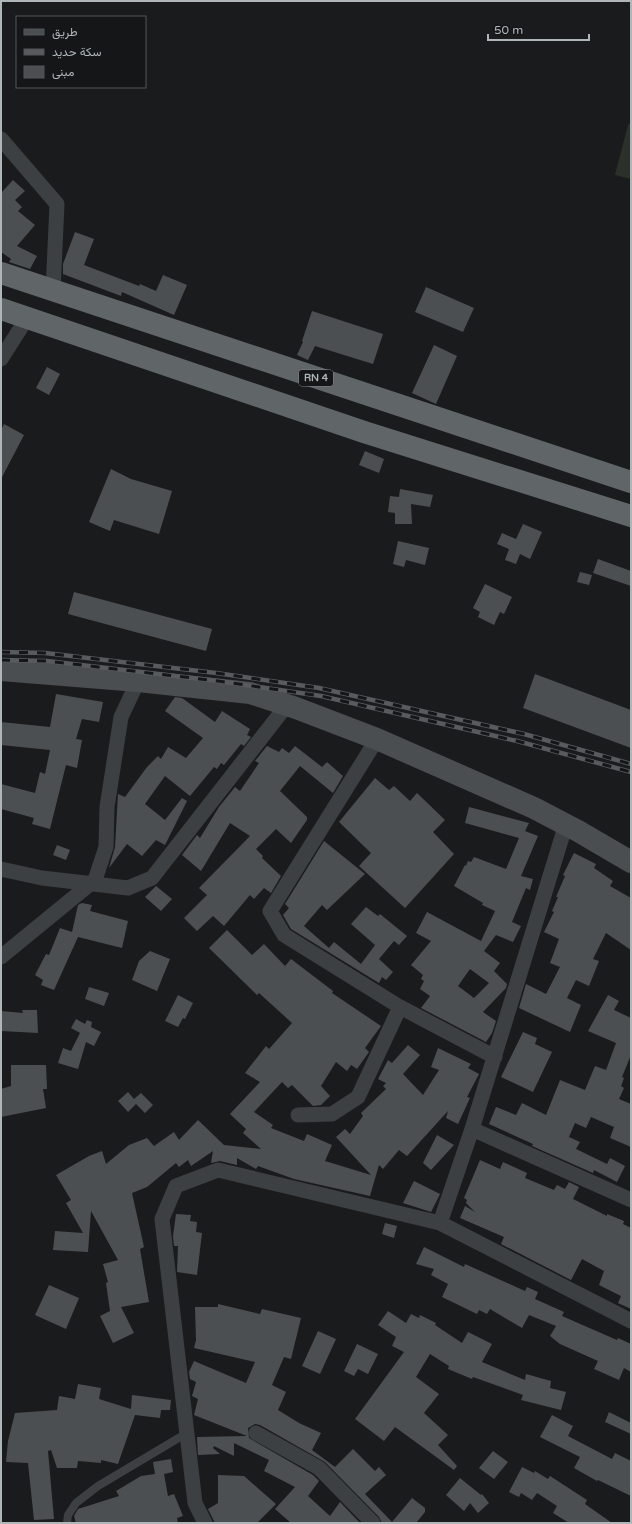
<svg xmlns="http://www.w3.org/2000/svg" width="632" height="1524" font-family="'Varela Round',Vazirmatn,sans-serif">
	<style>
		.green { fill: #2b3028 }
		.building { fill: #4c4f51; fill-rule: evenodd }
		.lines { fill: none; stroke-linecap: round; stroke-linejoin: round }
		.service { stroke: #3d4042; stroke-width: 8 }
		.minor { stroke: #3d4042; stroke-width: 15 }
		.secondary { stroke: #4a4e50; stroke-width: 22 }
		.trunk { stroke: #606568; stroke-width: 22 }
		.rail-casing { stroke: #575b5d; stroke-width: 4.5 }
		.rail { stroke: #151617; stroke-width: 3; stroke-dasharray: 9; stroke-linecap: butt }
		.labels { text-anchor: middle; dominant-baseline: central; stroke-width: 3; stroke-linejoin: round; paint-order: stroke }
		.shield { fill: #151617; stroke: #808689; stroke-width: 1 }
		.shield-label { font-size: 10px; font-weight: bold; fill: #aeb6ba }
	</style>
	<rect width="100%" height="100%" fill="#1a1b1c"/>
	<path class="green" d="M631,122V179L615,175L628,125Z"/>
	<path class="building" d="M13,180L25,191L15,200L22,207L18,211L35,225L17,246L37,256L30,269L9,262L11,259L1,252V193Z
		M75,232L94,239L84,265L139,286L140,284L156,291L163,275L187,285L174,315L122,292L121,296L63,274V264Z
		M426,287L474,308L463,332L415,312Z
		M312,311L383,334L373,364L315,346L308,360L297,355L303,342L302,341Z
		M434,345L457,356L436,404L412,393Z
		M47,367L60,374L49,395L36,388Z
		M4,424L24,435L1,479V430Z
		M365,451L384,459L379,473L359,465Z
		M111,469L131,479L172,491L159,534L114,520L110,531L89,522Z
		M400,489L433,495L430,507L411,504L412,524H395V513L388,512L390,496L399,497Z
		M523,524L542,532L530,559L520,554L516,564L505,560L509,549L497,544L502,533L516,539Z
		M398,541L429,548L425,565L406,560L404,567L393,564Z
		M598,559L631,571V586L593,573Z
		M580,572L592,575L589,585L577,582Z
		M485,584L512,597L504,614L500,612L494,625L478,617L480,612L473,608Z
		M74,592L212,629L206,651L68,614Z
		M535,674L631,710V748L523,708Z
		M56,694L103,702L99,722L82,719L76,739L82,740L77,768L66,765L50,829L32,824L34,818L1,809V784L35,793L40,772L45,774L50,750L1,745V722L50,727Z
		M175,697L182,698L215,722L222,711L250,729L247,735L251,737L244,746L241,744L224,765L221,763L217,769L214,767L190,796L165,776L145,804L165,820L182,798L187,801L165,845L156,840L142,856L127,844L109,868L115,847L118,794L125,797L147,767L158,756L161,759L168,747L186,758L203,738L165,711Z
		M267,746L279,752L282,748L289,753L295,746L322,767L327,762L343,776L333,793L300,766L280,791L307,817V820L291,843L276,829L256,849L263,856L262,858L281,876L271,893L264,888L254,899L250,895L224,926L213,916L197,931L184,918L207,895L199,888L250,836L230,823L201,871L182,855L197,835L200,838L219,807L235,787L240,791L259,763L255,761Z
		M375,778L389,790L394,786L410,801L417,793L445,820L433,832L454,854L405,908L359,866L371,853L339,822Z
		M469,807L529,823L525,831L538,836L521,876L533,879L530,890L526,888L512,922L521,926L513,942L496,935L484,951L500,963L494,971L507,984L506,988L483,1012L496,1021L492,1033L486,1042L421,1008L430,996L420,989L424,981L421,979L423,975L411,965L431,941L416,933L427,912L481,941L495,911L482,905L483,903L454,886L465,865L466,866L468,861L471,862L474,857L506,869L519,838L465,823ZM470,969L489,983L474,998L458,986Z
		M324,841L365,874L327,910L322,905L304,926L329,948L334,942L361,964L375,945L351,924L366,907L378,916L380,914L407,936L399,945L394,941L379,959L393,972L386,980L382,977L379,983L291,929L283,915L289,908L285,904Z
		M57,845L70,850L66,860L53,855Z
		M574,853L596,864L594,868L613,881L610,886L631,898V950L606,933L593,959L599,961L589,986L576,980L567,998L581,1005L570,1032L519,1008L526,984L546,994L560,967L550,963L559,939L544,932L554,912L552,911L558,897H556L565,876L563,875Z
		M156,886L172,899L161,911L145,897Z
		M82,903L92,905L90,911L128,921L122,948L78,937L54,990L41,985L43,980L35,975L46,954L49,955L60,928L72,932L78,905Z
		M227,930L252,955L264,944L285,966L291,959L333,991L332,993L381,1026L365,1048L369,1052L357,1069L351,1065L347,1071L336,1062L321,1086L330,1096L321,1105L313,1106L292,1085L288,1088L282,1082L254,1112L273,1125L271,1128L304,1141L307,1134L332,1145L325,1161L371,1175L336,1137L345,1129L350,1134L363,1116L361,1113L386,1089L383,1086L386,1083L378,1079L388,1060L392,1063L408,1045L420,1055L403,1074L423,1095L439,1070L431,1067L438,1048L471,1064L468,1068L479,1074L467,1097L470,1098L458,1124L446,1118L448,1111L407,1156L399,1150L383,1169L379,1165L370,1196L294,1179L258,1166L256,1169L237,1158V1165L220,1161L211,1163L213,1151L191,1166L188,1160L179,1167L176,1163L147,1187L132,1193L144,1247L140,1249L149,1302L121,1307L134,1333L113,1343L100,1316L110,1311L106,1283L108,1282L103,1264L118,1260L91,1211L88,1252L53,1250L55,1231L83,1233L66,1203L71,1200L56,1175L89,1156L102,1151L106,1164L129,1145L147,1138L154,1146L174,1132L179,1140L198,1120L224,1145L261,1149L243,1133L246,1129L230,1114L260,1082L245,1073L266,1046L269,1049L292,1023L259,993L257,995L209,948Z
		M150,951L170,959L157,991L132,980L139,961Z
		M89,987L109,993L104,1006L85,999Z
		M178,995L193,1003L185,1019L183,1018L178,1027L165,1021Z
		M608,995L619,1001L614,1010L631,1018V1055L622,1077L624,1078L621,1086L624,1088L619,1099L631,1104V1147L610,1138L614,1127L591,1117L586,1128L575,1123L569,1137L580,1142L576,1149L607,1164L610,1158L625,1166L617,1182L594,1170L593,1173L532,1146L533,1144L489,1124L496,1107L516,1115L522,1103L546,1115L560,1080L585,1090L595,1066L606,1070L616,1043L588,1031Z
		M22,1010H37L38,1033L1,1031V1011L23,1013Z
		M76,1019L85,1024L87,1020L92,1022L91,1027L101,1032L94,1046L86,1042L78,1069L58,1063L63,1048L71,1051L80,1033L71,1028Z
		M523,1032L537,1038L535,1044L552,1052L533,1092L501,1077Z
		M11,1065H46L47,1089H43L46,1108L1,1117V1089L11,1086Z
		M128,1092L134,1099L141,1093L153,1105L145,1113L136,1104L128,1112L118,1101Z
		M437,1135L454,1145L431,1170L423,1163Z
		M480,1160L500,1169L503,1162L527,1173L525,1178L554,1190L557,1185L565,1189L569,1182L579,1187L573,1199L607,1216V1214L624,1221L623,1224L631,1228V1309L618,1303L621,1296L599,1285L604,1271L582,1259L571,1280L501,1244L504,1237L460,1218L465,1206L475,1212L466,1203L467,1200L464,1198Z
		M414,1181L440,1194L431,1212L403,1203Z
		M176,1214L191,1215L190,1221L197,1222L196,1232L202,1233L197,1275L177,1272L178,1246H174L173,1236Z
		M385,1223L397,1226L394,1238L382,1234Z
		M424,1247L464,1267L465,1264L525,1291L527,1287L538,1292L535,1299L564,1312L562,1316L617,1340L618,1338L631,1344V1372L624,1368L619,1380L594,1369L598,1361L560,1344L550,1336L556,1326L529,1315L522,1328L490,1309L487,1314L479,1310L477,1314L442,1297L448,1284L431,1275L434,1269L416,1264Z
		M49,1285L79,1298L66,1329L35,1315Z
		M218,1304L260,1314L262,1309L301,1318L291,1359L284,1357L272,1385L286,1392L278,1410L299,1423L321,1433L312,1450L335,1467L353,1449L375,1471L379,1467L386,1475L365,1494L392,1522L412,1498L425,1508V1512L416,1523H382L379,1517L325,1462L260,1425L255,1424L248,1428L249,1438L313,1475L319,1481L308,1496L330,1516L340,1502L360,1523H291L275,1509L295,1487L264,1471L269,1460L234,1443V1456L214,1446L213,1448L220,1454L198,1455L197,1437L247,1436L194,1415L198,1399L192,1396L196,1382L190,1379L189,1372L194,1361L246,1383L255,1362L194,1348L196,1340L195,1307H218Z
		M388,1311L406,1323L411,1314L419,1318L420,1315L436,1323L435,1325L462,1343L468,1332L492,1344L482,1362L525,1380L526,1374L551,1381L550,1388L566,1392L561,1410L521,1400L523,1395L473,1377L472,1379L448,1369L449,1366L430,1354L416,1377L439,1394L424,1413L448,1435L438,1445L457,1466L454,1470L395,1427L384,1441L355,1419L404,1352L392,1346L396,1337L378,1325Z
		M318,1331L336,1339L320,1374L302,1366Z
		M357,1344L378,1354L368,1374L358,1369L354,1376L344,1371Z
		M78,1384L101,1388L99,1399L131,1409L132,1395L171,1400L170,1410H161L160,1418L135,1415L118,1464L101,1460V1463L78,1461L77,1468H57L51,1450L48,1451L54,1519L34,1520L28,1463L6,1462L8,1441L15,1413L57,1410L59,1396L75,1399Z
		M609,1412L631,1423V1434L605,1422Z
		M552,1415L573,1426L568,1436L612,1459L615,1453L631,1461V1496L598,1480L597,1481L574,1468L580,1457L540,1437Z
		M493,1451L508,1462L494,1479L479,1468Z
		M171,1459L173,1472L164,1474L168,1496L174,1494L183,1516L177,1518L178,1523H76L74,1516L78,1509L119,1496L116,1491L141,1476L155,1474L153,1462Z
		M522,1467L534,1473L535,1471L548,1479L550,1476L587,1500L585,1504L612,1523H569L553,1513L557,1506L537,1493L532,1500L521,1493L519,1497L509,1492Z
		M218,1475L244,1476L276,1504L257,1523H215L208,1509L218,1503Z
		M460,1478L481,1495L482,1494L489,1503L478,1513L470,1503L464,1511L446,1495Z"/>
	<g class="lines">
		<path class="service" d="M67,1523L68,1515L76,1503L98,1486L187,1433"/>
		<path class="minor" d="M1,139L57,204L53,291
			M1,359L27,318
			M377,739L270,911L284,935L400,1007L495,1057
			M1,869L42,878L128,888L152,878L287,705
			M1,957L95,880L106,847L107,807L121,717L138,681
			M298,1115L332,1114L358,1097L400,1007
			M472,1129L631,1200
			M440,1223L472,1129L566,824
			M256,1433L319,1468L373,1523
			M205,1523L195,1503L162,1219L176,1186L218,1170L440,1223L631,1321"/>
		<path class="secondary" d="M1,670L138,681L250,693L296,708L377,739L534,808L578,831L631,862"/>
		<path class="trunk" d="M1,273L631,482
			M1,309L364,432L631,516"/>
		<g class="rail-casing">
			<path id="rail" d="M1,652L45,653L216,673L319,688L524,734L631,764
				M1,660L47,661L218,681L321,696L517,741L631,772"/>
		</g>
		<use href="#rail" class="rail"/>
	</g>
	<g class="labels">
		<rect class="shield" x="299" y="370" width="34" height="16" rx="3"/>
		<g class="shield-label">
			<text x="316" y="378">RN 4</text>
		</g>
	</g>
	<rect width="632" height="1524" fill="none" stroke="#aeb6ba" stroke-width="4"/>
	<rect x="16" y="16" width="130" height="72" fill="#151617" stroke="#525658"/>
	<rect x="24" y="29" width="20" height="6" fill="#4a4e50" stroke="#525658"/>
	<text x="52" y="36" font-size="12" fill="#aeb6ba">طريق</text>
	<rect x="24" y="49" width="20" height="6" fill="#575b5d" stroke="#525658"/>
	<text x="52" y="56" font-size="12" fill="#aeb6ba">سكة حديد</text>
	<rect x="24" y="66" width="20" height="12" fill="#4c4f51" stroke="#525658"/>
	<text x="52" y="76" font-size="12" fill="#aeb6ba">مبنى</text>
	<path d="M488 34v6h101v-6" fill="none" stroke="#aeb6ba" stroke-width="2"/>
	<text x="494" y="34" font-size="12" fill="#aeb6ba" stroke="#151617" stroke-width="3" paint-order="stroke">50 m</text>
</svg>
